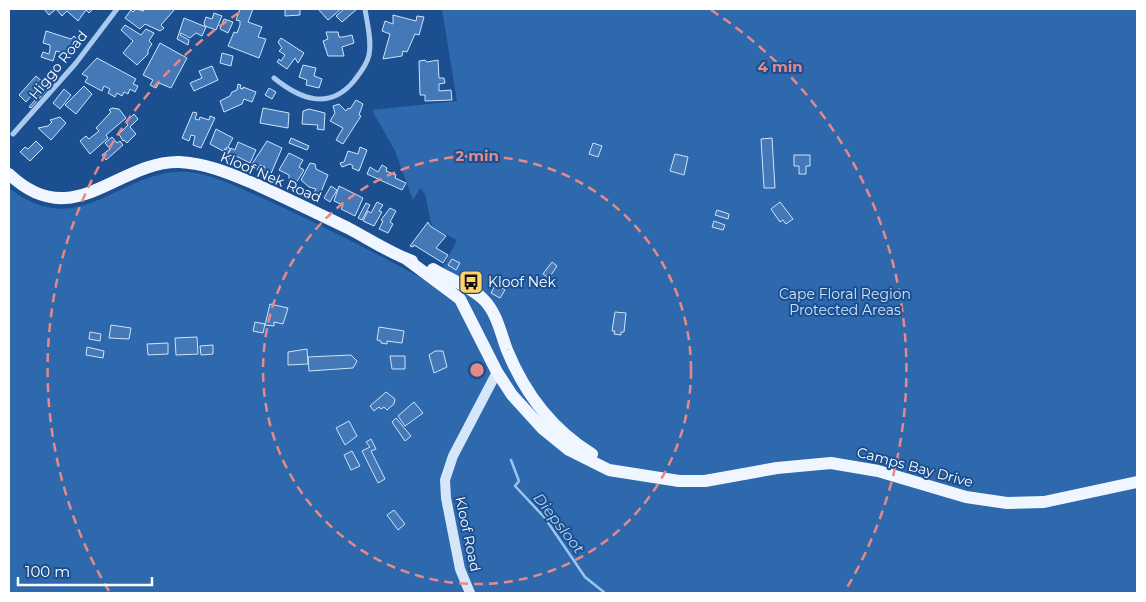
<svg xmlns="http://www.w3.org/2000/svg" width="1146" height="602" font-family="Montserrat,sans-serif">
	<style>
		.green { fill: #2e69ad }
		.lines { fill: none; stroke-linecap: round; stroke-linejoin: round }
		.stream { stroke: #9cc4f0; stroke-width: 2.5 }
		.building { fill: #4478b7; stroke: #cfe3fa }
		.street { stroke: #a9c9ee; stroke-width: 5 }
		.secondary { stroke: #d6e6fa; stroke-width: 10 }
		.primary { stroke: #f0f6ff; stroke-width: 12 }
		.ring { fill: none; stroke: #e88989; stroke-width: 2.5; stroke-dasharray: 9 6 }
		.labels { text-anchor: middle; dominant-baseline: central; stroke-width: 4; stroke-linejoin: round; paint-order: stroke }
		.street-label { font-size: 14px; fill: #fff; stroke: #1b4f8f }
		.poi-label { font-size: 14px; fill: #fff; stroke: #1b4f8f; text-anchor: start }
		.park-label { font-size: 14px; fill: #cfe3fa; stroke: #1b4f8f }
		.water-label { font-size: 15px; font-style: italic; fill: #b5d3f5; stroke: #1b4f8f }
		.centre { fill: #e88989; stroke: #1b4f8f; stroke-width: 2.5 }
		.ring-label { font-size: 15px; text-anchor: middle; font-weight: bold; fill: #e88989; stroke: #1b4f8f; stroke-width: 4; stroke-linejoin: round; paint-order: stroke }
	</style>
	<rect width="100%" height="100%" fill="#1b4f8f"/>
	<path class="green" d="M442,9H1137V593H9V188C81,244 120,168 187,172C215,174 243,190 269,201C325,227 380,255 434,285L457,240L432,227L425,194L420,188L413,200L395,151L372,110L457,101Z"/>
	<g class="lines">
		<path class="stream" d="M511,460L519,481L515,486L545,518L585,577L605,593"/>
	</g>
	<path class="building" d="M44,9H93L89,13L86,10L78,21L67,11L62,16L56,9L49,15Z
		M136,9L144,11L143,9H175L161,25L164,28L160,31L145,24L140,29L125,18L131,10L133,12Z
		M240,9H253L248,22L262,27L258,37L266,39L259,58L228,46L234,32L237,33L240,25V21L236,20Z
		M285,9H300V15L285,16Z
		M318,9H341L328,20Z
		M344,9H357L342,22L336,16Z
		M214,13L222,16L216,30L205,26L204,23L206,17L212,19Z
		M393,15L416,21L417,16L424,17L419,35L415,34L407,52L403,51L402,56L383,59L390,34L382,31L385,21L393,24Z
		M184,18L206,27L202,36L196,33L190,38L181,33L180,35L189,40L188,45L177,39Z
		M224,19L233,22L228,33L220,29Z
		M125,25L141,35L146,29L154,33L149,41L152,44L148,50V54L137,65L123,53L133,41L121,30Z
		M46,31L71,39L74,36L81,42L74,50L72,56L56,51L53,61L41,57L43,52L49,54L50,49V45L43,43Z
		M326,32H338L339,37H343L352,35L354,43L342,47L344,56H328L323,41L328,39Z
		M281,38L304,53L298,63L295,58L287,69L277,62L279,59L281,61L285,55L279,51L282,48L278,42Z
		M160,43L187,58L171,88L159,83L156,88L150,85L153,80L143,75Z
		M222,53L233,56L231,66L220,63Z
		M97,58L136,79L133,84L138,86L135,92L130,89L128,94L124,92L122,96L117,93L115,97L108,93L110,89L104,86L102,91L85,82L88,77L82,74Z
		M425,60L427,62L438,60L439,78H444L445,83L439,84V91L451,90L452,100L425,101V95H420L419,61Z
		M303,65L316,68L314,76L322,79L319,88L306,85L307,80L299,77Z
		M212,66L218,80L194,91L190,83L202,78L199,71Z
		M36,76L43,82L26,102L19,95Z
		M45,78L51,85L31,108L29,107L35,100L32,97L43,84Z
		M238,84L241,85L240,88L243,89V87L256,92L252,102L244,99L242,104L224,112L220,101L230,96L232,92L237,90Z
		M84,86L92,94L76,114L65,105Z
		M269,88L276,92L272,99L265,95Z
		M64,89L71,95L60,109L53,103Z
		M356,100L363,104L359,115L361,116L343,144L336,140L343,128L330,121L335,113L333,106L339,104L346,111L348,108L350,109Z
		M112,108L119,109L126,118L106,135L108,138L90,154L80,141L86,136L89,139L99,131L96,128L111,112L109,110Z
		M263,108L289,113L288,128L260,123Z
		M309,109L325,113L324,130L317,129L318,125L302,124L303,111Z
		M193,112L197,113L195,119L199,120L200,117L209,120L210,116L215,118L201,148L193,145L195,136L191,135L189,141L182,138Z
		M134,114L138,119L130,127L136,134L127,143L124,140L123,141L119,134L128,125L126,122Z
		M60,117L66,123L51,140L38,128L48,126L52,122L50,120Z
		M216,129L233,138L228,147L231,149L227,155L224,153L227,147L223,151L210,144Z
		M112,137L117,143L120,141L123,145L106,160L102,155L110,149L105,143Z
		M291,138L309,146L307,150L289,143Z
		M772,138L775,188H764L761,139Z
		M36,141L43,148L30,161L20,152L25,147L28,149Z
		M267,141L282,148L270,176L259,171L261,167H265L260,165L257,170L250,167Z
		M238,142L256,150L250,163L236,156L234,161L226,157L231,148L235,150Z
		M593,143L602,146L598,157L589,154Z
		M360,147L367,150L359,171L352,168L353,166L350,164L342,167L340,163L344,162L348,151L358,154Z
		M289,153L303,160L299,167L304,170L296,183L289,179V175L279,170Z
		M675,154L688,157L684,175L670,171Z
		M794,155H810V166H806V174H799V166H794Z
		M310,163L315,164L316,169L328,175L319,197L313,194L316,189L309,187L301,180Z
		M382,165L387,168L386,171L396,175L395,178L406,183L402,190L367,174L370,167L378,172Z
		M331,186L337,190L330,202L324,198Z
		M339,186L363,198L355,216L341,209L343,205L334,201Z
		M377,202L383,205L379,211L382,212L374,226L363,221L368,211L371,213Z
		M780,202L793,219L786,224L783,220L780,222L771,209Z
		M366,203L370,205L362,220L358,218Z
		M390,208L396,211L390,222L393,224L388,233L379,229L383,221L381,220Z
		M717,210L729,214L728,219L715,215Z
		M714,221L725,225L723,230L712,227Z
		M428,222L430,226L446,236L436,248L448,255L443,263L414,245L413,247L410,246Z
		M452,259L460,263L456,270L448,265Z
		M552,262L557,266L549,278L543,274Z
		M496,284L505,290L500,298L491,293Z
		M270,304L288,308L283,324L274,322V326L265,325Z
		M615,312L626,313L624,332H621V335L614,334L615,331H612Z
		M255,322L265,324L263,333L253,331Z
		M111,325L131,328L129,339L109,338Z
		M379,327L404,331L402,343L387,341V344L381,343V341L377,340Z
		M90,332L101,334L100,341L89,339Z
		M197,337L198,354L176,355L175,338Z
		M168,343V354L148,355L147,344Z
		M213,345V354L201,355L200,346Z
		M87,347L104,351L103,358L86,355Z
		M307,349L308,364L288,365V352Z
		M435,351H443L447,367L434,373L429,355Z
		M351,355L357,361L353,368L309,371L308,357Z
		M390,356H405V369H392Z
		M386,392L395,399L394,404L387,410L384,407L381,409L379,407L374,411L370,406Z
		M414,402L423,413L405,426L398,416Z
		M396,418L411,436L405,441L392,422Z
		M349,421L357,436L345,445L336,428Z
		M371,439L376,449L371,451L385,479L378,483L362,451L370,447L366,442Z
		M352,451L360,466L351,470L344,455Z
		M394,510L405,524L398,530L387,515Z"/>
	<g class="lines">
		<path class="street" d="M274,78C300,99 329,111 354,81C360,73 367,65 369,55C372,40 367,23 365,9
			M13,134L76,63L117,9"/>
		<path class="secondary" d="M470,593L460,569L446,498L445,480L453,456L497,372"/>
		<path class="primary" d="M9,174C73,235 117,161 179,162C206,163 231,174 255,184C286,198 317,213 348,228C369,239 390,253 412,261
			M405,258L460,299L497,372L512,395L542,428L569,450L609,470L679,481H705L777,468L831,463L878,471L966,497L1007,503L1044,502L1137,482
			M433,269C449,279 472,287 485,301C497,314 501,334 507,350C525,394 551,429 592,454"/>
	</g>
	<g class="ring">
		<circle cx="477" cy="370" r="214"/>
		<path d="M109 591A429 429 0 0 1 243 10M711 10A429 429 0 0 1 845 591"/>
	</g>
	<defs>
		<g id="bus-square" transform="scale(1.25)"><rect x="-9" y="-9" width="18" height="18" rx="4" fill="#ffd166" stroke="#1b4f8f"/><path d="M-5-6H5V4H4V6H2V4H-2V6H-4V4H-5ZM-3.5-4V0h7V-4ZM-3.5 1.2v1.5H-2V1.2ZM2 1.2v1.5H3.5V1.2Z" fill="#111"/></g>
	</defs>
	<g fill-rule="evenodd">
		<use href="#bus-square" x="471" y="282"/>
	</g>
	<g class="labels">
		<g class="street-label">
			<text transform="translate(58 65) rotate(-51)">Higgo Road</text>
			<text transform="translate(271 177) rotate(23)">Kloof Nek Road</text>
			<text transform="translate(915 467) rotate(15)">Camps Bay Drive</text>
			<text transform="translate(468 534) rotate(78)">Kloof Road</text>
		</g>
		<g class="poi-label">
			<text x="488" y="282">Kloof Nek</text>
		</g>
		<g class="park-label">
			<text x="845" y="294">Cape Floral Region<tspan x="845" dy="16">Protected Areas</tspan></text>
		</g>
		<g class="water-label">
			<text transform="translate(559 523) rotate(52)">Diepsloot</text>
		</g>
	</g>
	<circle cx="477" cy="370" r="8" class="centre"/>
	<g class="ring-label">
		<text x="780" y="72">4 min</text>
		<text x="477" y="161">2 min</text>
	</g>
	<rect width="1146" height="602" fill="none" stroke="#ffffff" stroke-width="20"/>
	<path d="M18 577v8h134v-8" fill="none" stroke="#ffffff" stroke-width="2.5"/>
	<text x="25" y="577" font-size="15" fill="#ffffff" stroke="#1b4f8f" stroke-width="4" paint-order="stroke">100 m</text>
</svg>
